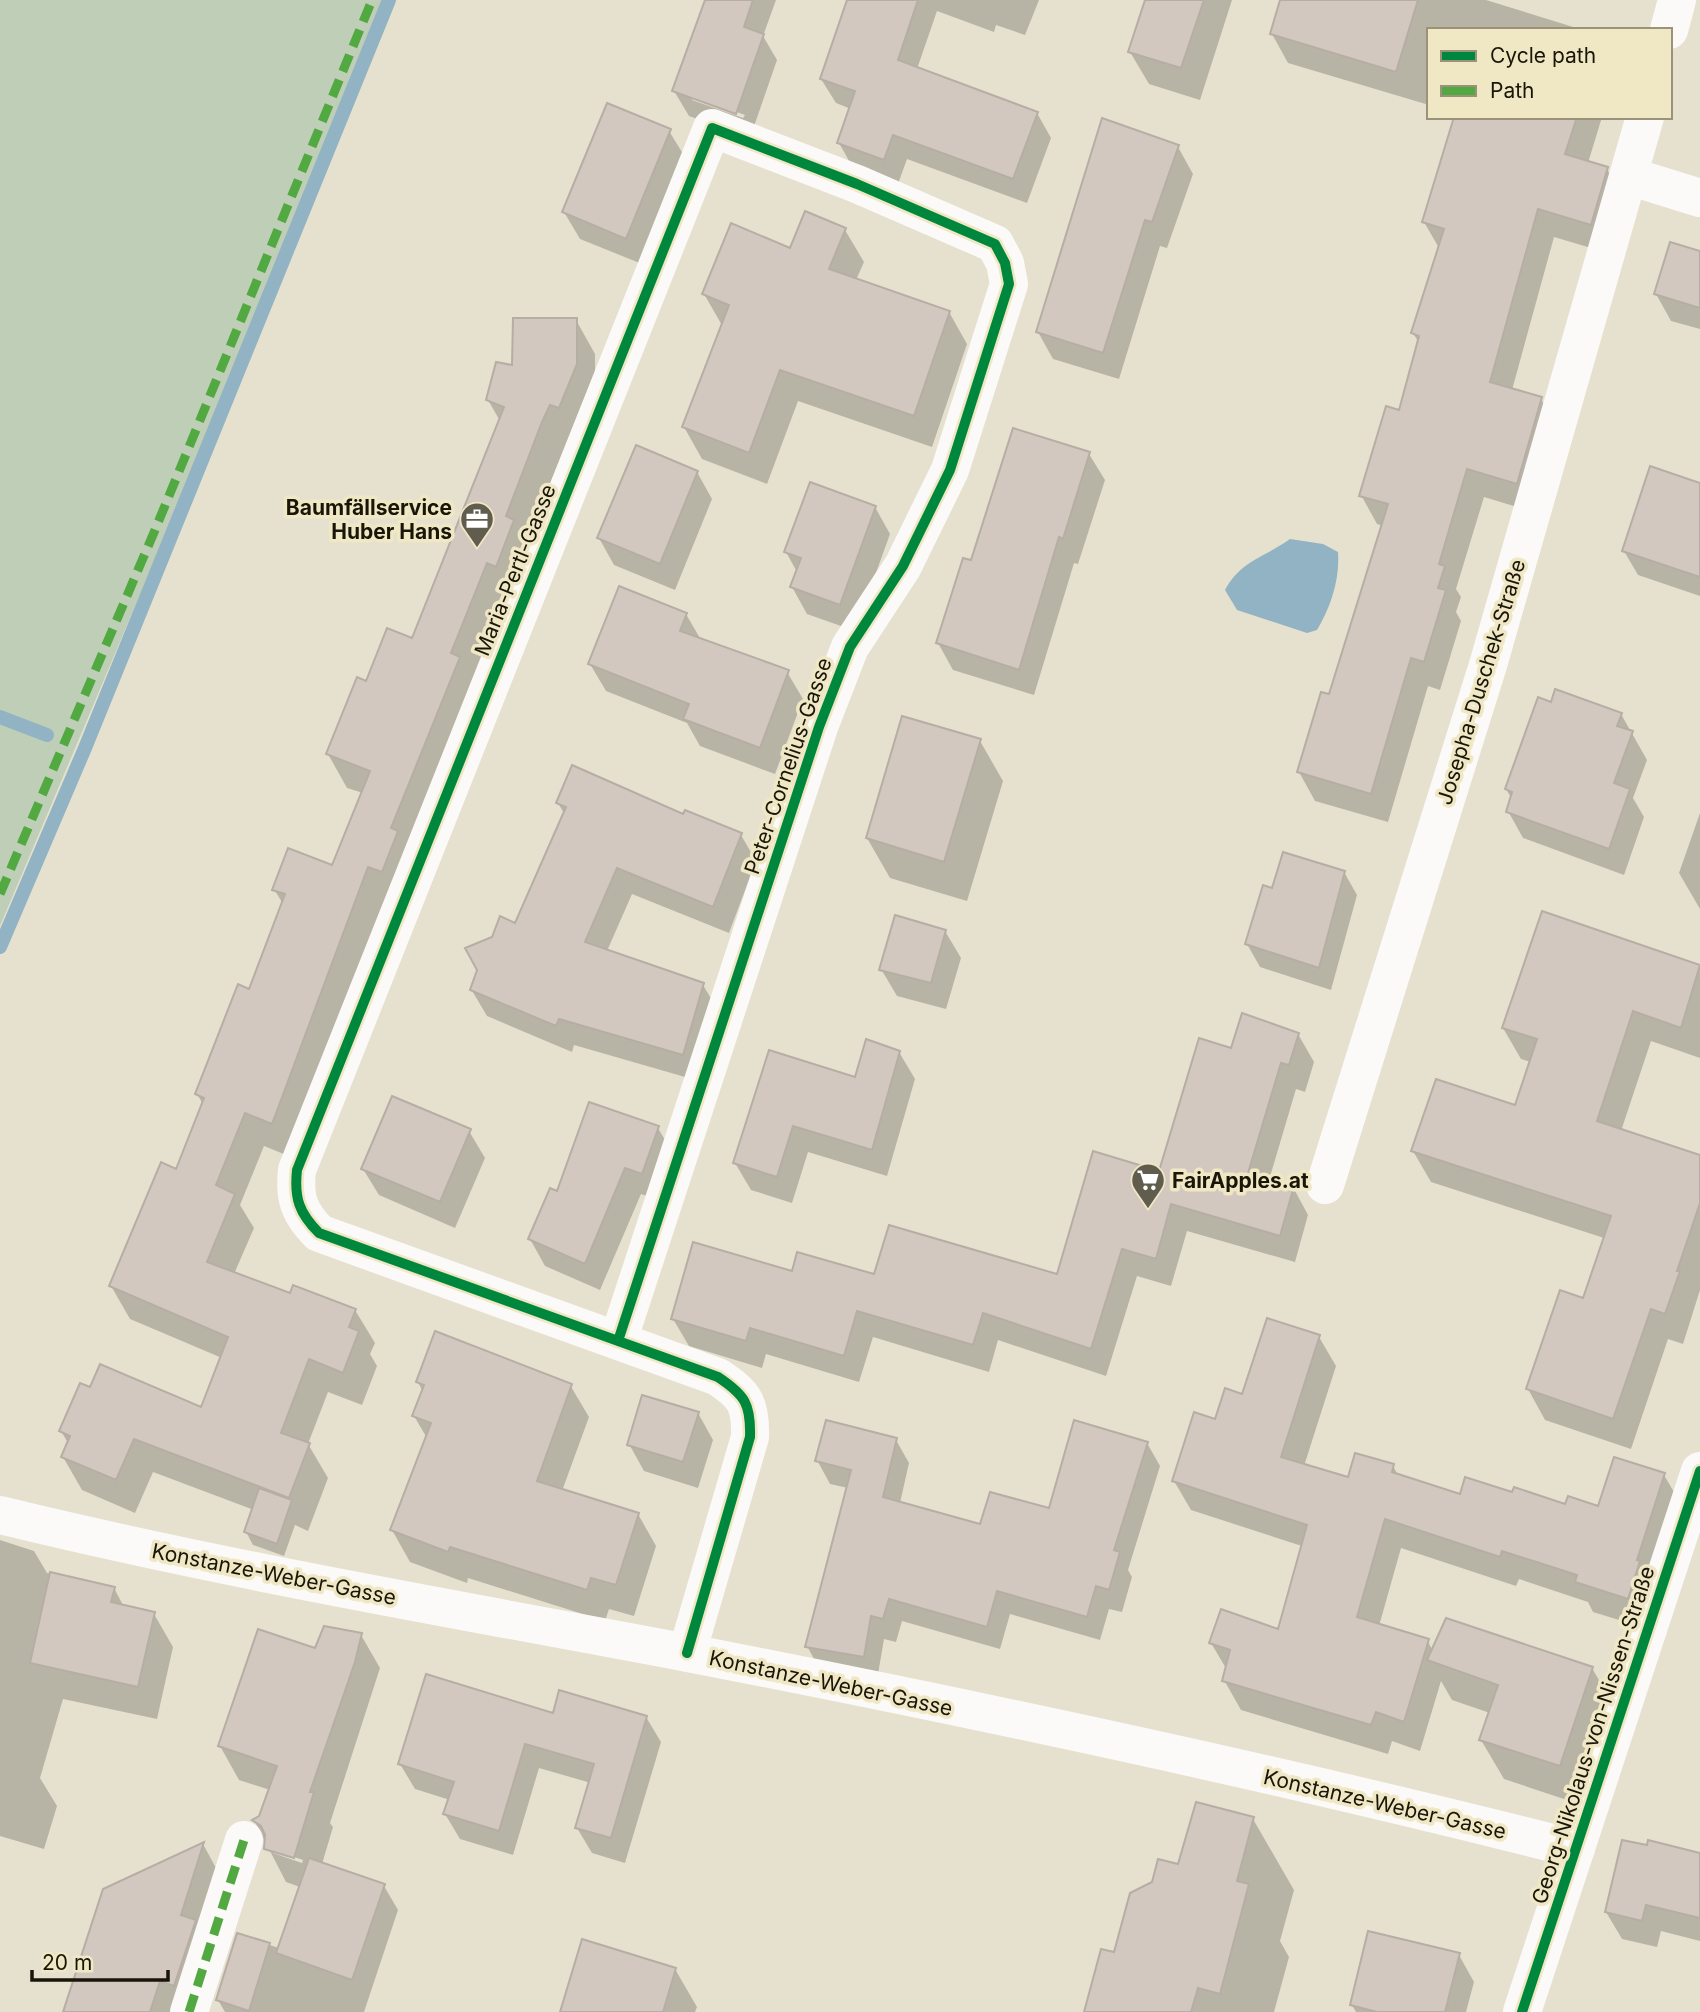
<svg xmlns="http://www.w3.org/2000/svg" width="1700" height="2012" font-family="Inter,sans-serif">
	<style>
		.green { fill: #beceb7 }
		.water { fill: #91b3c3 }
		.shadow { fill: #0003; fill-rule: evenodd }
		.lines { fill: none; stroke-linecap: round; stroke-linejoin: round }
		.stream { stroke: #91b3c3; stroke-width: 14 }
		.building { fill: #d2c8bf; stroke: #b6ada4; stroke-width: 2 }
		.minor { stroke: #fbfaf8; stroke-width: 38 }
		.quiet { stroke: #52a941; stroke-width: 9; stroke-dasharray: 18 9; stroke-linecap: butt }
		.cycleway-casing { stroke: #f0e7c5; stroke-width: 15 }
		.cycleway { stroke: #00873e; stroke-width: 10 }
		.labels { text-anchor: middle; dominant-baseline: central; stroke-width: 7; stroke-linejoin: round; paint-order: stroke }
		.poi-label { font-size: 21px; font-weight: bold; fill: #191609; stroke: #f0e7c5; text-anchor: end }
		.street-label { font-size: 21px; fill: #191609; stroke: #f0e7c5 }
	</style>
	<rect width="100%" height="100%" fill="#e6e1cf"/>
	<path class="green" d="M0,0H391L0,926Z"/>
	<path class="water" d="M1290,539L1323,544L1338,552C1340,579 1331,607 1317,630L1307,633L1237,610L1225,590C1240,561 1265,557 1290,539Z"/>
	<path class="shadow" d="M706,0H776L763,36L777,60L750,138L689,116L674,91ZM692,96L745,115L743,118L692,100Z
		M848,0H1039L1025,35L996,25L994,32L937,11L917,69L1037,113L1051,138L1027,203L907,159L898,184L853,168L839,143L851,109L836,103L821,79Z
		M1148,0H1232L1200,100L1149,84L1130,52Z
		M1282,0H1486L1583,30H1429V105L1288,63L1272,34Z
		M1456,117H1602L1588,163L1607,169L1623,197L1608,253L1554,237L1512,390L1541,399L1558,428L1533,512L1484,497L1456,589L1461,597L1456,612L1461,621L1440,690L1428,686L1388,822L1315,801L1299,772L1330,697L1383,526L1377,524L1361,495L1400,412L1419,343L1413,333L1439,248L1424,222Z
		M669,131L685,157L642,264L580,239L564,212Z
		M1178,147L1193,174L1167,248L1160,246L1119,379L1053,359L1038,332Z
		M845,230L864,262L856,280L949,312L967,344L932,447L798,401L767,484L702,459L684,427L723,327L704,294Z
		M1700,253V329L1671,321L1656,294Z
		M576,320L595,354V398L291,1157L264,1146L240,1205L254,1228L234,1274L291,1295L355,1310L375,1343L370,1354L377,1366L362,1405L328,1392L308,1444L328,1478L308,1531L295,1525L284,1556L253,1545L246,1532L254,1510L153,1472L135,1513L82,1490L63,1457L68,1443L61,1431L202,1410L222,1358L130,1319L111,1286L177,1171L203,1104L197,1094L250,991L283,904L274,889L333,867L363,793L347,788L328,754L367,683L413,640L500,421L488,400L513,367Z
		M1089,454L1105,480L1078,564L1074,563L1034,695L953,670L938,643L972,563Z
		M697,472L712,499L675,590L614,565L599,538Z
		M1700,485V596L1638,575L1624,551Z
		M875,507L890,534L855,631L807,614L792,587L797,572L786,552Z
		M686,614L701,640L787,672L803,699L775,774L700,746L687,723L606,691L590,664Z
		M1552,704L1621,714L1647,760L1633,798L1644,817L1624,875L1523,838L1508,811L1512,799L1506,789Z
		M980,741L1003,781L967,901L890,878L867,838Z
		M558,803L684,816L741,835L756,861L729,933L632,894L607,951L703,985L719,1012L699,1081L574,1045L572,1052L487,1016L471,989L493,939L516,925L565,815Z
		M1700,813V909L1679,873Z
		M1344,872L1357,895L1331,990L1260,967L1247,944L1273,890Z
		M1543,913L1700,967V1058L1651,1041L1621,1131L1700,1157V1290L1683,1344L1668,1339L1631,1449L1545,1420L1528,1389L1584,1301L1604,1238L1431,1182L1413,1151L1516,1107L1531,1062L1521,1059L1503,1028Z
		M945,931L961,958L946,1009L897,996L881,969Z
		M1298,1034L1314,1062L1305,1092L1296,1089L1269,1180L1293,1187L1308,1215L1295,1262L1187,1231L1171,1286L1137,1276L1106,1376L998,1340L989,1372L873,1337L859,1382L766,1354L762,1368L689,1346L673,1319L793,1273L1058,1277L1161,1173L1233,1051Z
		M899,1052L915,1079L887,1176L808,1152L792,1203L751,1190L735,1163Z
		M658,1128L673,1154L658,1200L641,1194L600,1290L545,1266L530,1239L558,1193Z
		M469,1131L485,1158L455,1228L379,1195L363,1169Z
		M1319,1337L1336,1366L1304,1466L1349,1479L1393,1466L1399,1477L1461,1496L1513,1494L1566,1506L1599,1509L1664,1475L1681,1504L1645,1628L1593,1612L1588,1602L1519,1579L1516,1586L1401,1548L1379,1626L1427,1640L1433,1651L1592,1668L1615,1708L1582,1805L1504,1779L1481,1740L1490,1713L1452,1700L1441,1681L1420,1751L1392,1741L1388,1754L1241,1710L1224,1680L1227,1670L1211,1643L1279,1631L1305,1547L1191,1510L1174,1481L1216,1421Z
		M418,1382L570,1385L589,1417L562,1491L638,1514L656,1546L634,1616L609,1609L605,1621L468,1578L467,1583L410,1562L392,1530L427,1438L414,1416L423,1392Z
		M698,1413L713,1440L698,1488L644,1471L629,1444Z
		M896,1440L909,1463L900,1503L982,1526L1050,1511L1147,1443L1160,1466L1128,1570L1132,1577L1122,1612L1109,1609L1100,1640L1010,1614L1000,1649L902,1621L896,1642L884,1639L877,1680L820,1670L807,1646L848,1488L830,1484L817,1460Z
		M0,1540L34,1551L47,1573L114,1588L124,1607L154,1614L173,1647L157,1719L63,1699L40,1778L57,1806L44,1849L0,1836Z
		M361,1635L380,1668L330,1823L333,1827L322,1864L384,1886L398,1910L364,2012H225L218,2000L238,1935L279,1948L300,1887L286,1882L254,1820L261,1817L270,1790L239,1780L220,1746L316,1650ZM276,1851L303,1860L302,1863L273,1853Z
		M554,1716L646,1717L661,1742L625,1863L592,1853L577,1828L591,1783L539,1768L513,1855L460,1839L445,1814L450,1800L415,1789L400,1764Z
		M1253,1819L1294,1890L1280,1941L1289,1957L1274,2012H1090L1115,1954L1153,1883Z
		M203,1844L216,1868L171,2012H65Z
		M1700,1855V1941L1661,1931L1657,1947L1622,1939L1606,1912Z
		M1459,1955L1474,1982L1466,2012H1356L1352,2005Z
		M675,1969L697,2007L695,2012H561Z"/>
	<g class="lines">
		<path class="stream" d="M0,717L47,735
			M0,947L85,748L389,0"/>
	</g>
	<path class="building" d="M705,0H753L744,27L764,34L736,114L672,91Z
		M847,0H918L898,60L1038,112L1013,179L893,135L884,160L837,143L855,91L820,79Z
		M1145,0H1204L1181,68L1128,52Z
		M1280,0H1418L1396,72L1270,34Z
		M607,103L671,129L626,239L562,212Z
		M1454,117H1577L1565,154L1608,167L1591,225L1538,209L1490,382L1542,397L1517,484L1467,469L1439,564L1445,566L1438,588L1446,590L1424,662L1411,658L1371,794L1297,772L1321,692L1329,694L1388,504L1359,496L1386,406L1399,410L1419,336L1411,333L1444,229L1422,222Z
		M1102,118L1179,145L1152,222L1145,220L1103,353L1036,332Z
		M805,211L846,228L829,269L950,311L914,416L780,370L749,453L682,427L729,305L702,294L731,223L790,248Z
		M1670,242L1700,251V308L1654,294Z
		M513,318H577V364L559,408L550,405L542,422L506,516L514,520L496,567L487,563L451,653L460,657L391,828L398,831L382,872L368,867L272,1124L245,1113L216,1185L235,1194L207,1262L290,1293L293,1285L356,1309L349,1327L359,1331L343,1373L309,1359L281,1433L310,1443L289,1498L134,1439L116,1480L61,1457L70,1436L59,1431L80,1383L90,1387L100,1364L201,1407L228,1337L109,1286L161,1162L176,1169L204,1098L195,1094L238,984L249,989L285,894L272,890L288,848L332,865L370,771L326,754L357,677L366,681L387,628L412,638L504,407L486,400L496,362L512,365Z
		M1013,428L1090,452L1063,539L1059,537L1019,670L936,643L963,558L971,560Z
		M636,445L698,471L660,564L597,538Z
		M1650,466L1700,483V577L1622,551Z
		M810,482L876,506L840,605L790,587L801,558L784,552Z
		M619,586L687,613L680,631L789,670L760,748L683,719L689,704L588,664Z
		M1555,689L1622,713L1617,726L1633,731L1614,783L1630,789L1609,849L1506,812L1512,792L1505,789L1538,697L1551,702Z
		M902,716L981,739L944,862L866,838Z
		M572,765L683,814L685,810L742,833L713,907L617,868L585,942L704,983L683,1055L559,1019L556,1026L470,990L477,970L465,948L492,937L500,916L515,923L566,807L556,803Z
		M1283,852L1345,871L1319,968L1245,944L1263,885L1272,888Z
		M1542,911L1700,965L1681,1028L1633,1011L1597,1121L1700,1155V1203L1677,1271H1680L1665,1314L1651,1309L1613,1419L1526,1389L1560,1290L1583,1298L1611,1216L1411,1151L1436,1079L1515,1105L1537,1039L1502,1028Z
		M895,915L946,930L931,983L879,970Z
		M1242,1013L1299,1033L1289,1065L1281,1063L1248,1173L1294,1186L1280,1236L1171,1204L1156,1259L1122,1249L1091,1349L983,1313L973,1345L857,1311L844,1356L750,1328L746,1341L671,1319L693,1242L792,1271L797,1252L874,1274L889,1225L1057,1274L1093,1151L1159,1171L1199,1038L1231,1048Z
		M866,1039L900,1051L872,1150L793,1126L777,1177L733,1163L769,1050L855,1077Z
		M392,1096L471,1129L440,1202L361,1169Z
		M589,1102L659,1126L642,1174L625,1168L585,1264L528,1239L550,1188L557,1191Z
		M1267,1318L1320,1335L1281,1457L1348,1477L1355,1453L1394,1464L1392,1472L1460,1494L1465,1477L1512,1492L1514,1487L1565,1504L1568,1496L1598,1506L1614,1457L1665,1473L1637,1560L1640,1561L1628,1599L1575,1582L1577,1575L1502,1551L1500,1557L1385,1519L1357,1617L1429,1639L1404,1722L1376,1712L1371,1725L1222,1681L1230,1650L1209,1643L1221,1609L1278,1629L1307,1525L1172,1481L1194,1412L1215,1419L1225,1388L1242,1394Z
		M435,1331L572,1384L537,1481L639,1513L616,1585L591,1578L587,1590L450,1547L448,1552L390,1530L431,1423L412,1416L424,1385L416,1382Z
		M642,1395L699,1412L683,1462L627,1445Z
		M826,1420L897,1438L883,1497L980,1524L990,1492L1049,1508L1074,1420L1148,1442L1114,1550L1120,1552L1109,1590L1096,1586L1087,1617L997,1591L987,1627L889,1599L883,1619L871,1616L864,1657L805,1647L851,1470L815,1461Z
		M259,1488L292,1500L277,1544L244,1532Z
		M50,1572L115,1587L111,1602L155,1612L138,1687L30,1663Z
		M1446,1618L1593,1667L1560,1766L1479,1740L1498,1685L1427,1660Z
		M324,1626L362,1633L355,1662L310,1792H314L294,1858L264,1849L265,1835L261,1826L252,1820L259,1816L277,1766L218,1746L258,1629L315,1648Z
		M426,1674L553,1713L559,1690L647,1716L611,1838L575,1828L594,1764L525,1744L499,1831L443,1814L454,1782L398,1764Z
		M1196,1802L1254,1817L1237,1881L1249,1884L1220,1994L1198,1988L1191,2012H1084L1101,1949L1114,1952L1130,1893L1152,1882L1158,1859L1178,1864Z
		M1622,1840L1647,1845L1648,1840L1700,1853V1918L1646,1905L1642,1921L1605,1912Z
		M204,1842L181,1915L196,1920L174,1986L160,1981L150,2012H63L103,1889Z
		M309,1858L385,1884L352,1980L276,1953Z
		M1368,1931L1460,1953L1445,2012H1377L1350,2005Z
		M237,1933L270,1943L249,2011L216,2000Z
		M582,1939L676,1968L663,2012H560Z"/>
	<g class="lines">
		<path class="minor" d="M1669,30L1677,0
			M1629,176L1700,198
			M1325,1185L1488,665L1645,117
			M618,1341L819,727L850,647L903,566L950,470L1009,284L1005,263L995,244L857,184L712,128L297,1170C294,1198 299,1213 319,1233L718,1377C745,1395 751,1404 750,1437L687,1653
			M0,1515C225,1570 455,1609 683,1652C982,1710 1281,1774 1576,1849
			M189,2012L244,1840
			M1522,2012L1700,1471"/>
		<path class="quiet" d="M0,894L155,530L372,0
			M189,2012L244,1840"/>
		<g class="cycleway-casing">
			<path id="cycleway" d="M618,1341L819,727L850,647L903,566L950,470L1009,284L1005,263L995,244L857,184L712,128L297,1170C294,1198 299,1213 319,1233L718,1377C745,1395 751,1404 750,1437L687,1653
				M1522,2012L1700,1471"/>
		</g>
		<use href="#cycleway" class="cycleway"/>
	</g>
	<defs>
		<g id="office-pin" transform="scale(1.75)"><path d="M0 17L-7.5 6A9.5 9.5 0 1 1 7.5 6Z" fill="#615d4e" stroke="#f0e7c5"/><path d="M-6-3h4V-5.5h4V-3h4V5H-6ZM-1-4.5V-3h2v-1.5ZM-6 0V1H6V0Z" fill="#fff"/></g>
		<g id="supermarket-pin" transform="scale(1.75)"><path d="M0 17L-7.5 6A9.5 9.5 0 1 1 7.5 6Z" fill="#615d4e" stroke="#f0e7c5"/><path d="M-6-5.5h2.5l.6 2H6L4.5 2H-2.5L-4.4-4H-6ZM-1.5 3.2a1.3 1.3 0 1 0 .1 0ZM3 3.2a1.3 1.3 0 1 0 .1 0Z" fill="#fff"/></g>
	</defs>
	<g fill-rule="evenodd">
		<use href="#office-pin" x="477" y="519"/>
		<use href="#supermarket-pin" x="1148" y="1180"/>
	</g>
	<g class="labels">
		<g class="poi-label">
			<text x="452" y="507">Baumfällservice<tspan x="452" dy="24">Huber Hans</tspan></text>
			<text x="1172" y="1180" text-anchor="start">FairApples.at</text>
		</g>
		<g class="street-label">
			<text transform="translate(515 570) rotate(-68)">Maria-Pertl-Gasse</text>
			<text transform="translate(1481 682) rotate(-73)">Josepha-Duschek-Straße</text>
			<text transform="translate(788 766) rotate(-71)">Peter-Cornelius-Gasse</text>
			<text transform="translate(274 1574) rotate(11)">Konstanze-Weber-Gasse</text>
			<text transform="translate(831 1683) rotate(12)">Konstanze-Weber-Gasse</text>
			<text transform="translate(1593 1735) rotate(-72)">Georg-Nikolaus-von-Nissen-Straße</text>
			<text transform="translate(1385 1804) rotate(13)">Konstanze-Weber-Gasse</text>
		</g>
	</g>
	<rect x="1427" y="28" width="245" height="91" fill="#f0e7c5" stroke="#9a937a" stroke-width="2"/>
	<rect x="1441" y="51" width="35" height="10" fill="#00873e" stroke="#9a937a" stroke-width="2"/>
	<text x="1490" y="63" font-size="21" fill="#191609">Cycle path</text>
	<rect x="1441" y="86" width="35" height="10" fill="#52a941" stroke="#9a937a" stroke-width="2"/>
	<text x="1490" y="98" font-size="21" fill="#191609">Path</text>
	<path d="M32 1970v10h136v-10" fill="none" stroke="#191609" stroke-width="3.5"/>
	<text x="42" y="1970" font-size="21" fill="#191609" stroke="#f0e7c5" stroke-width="5" paint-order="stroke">20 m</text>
</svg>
